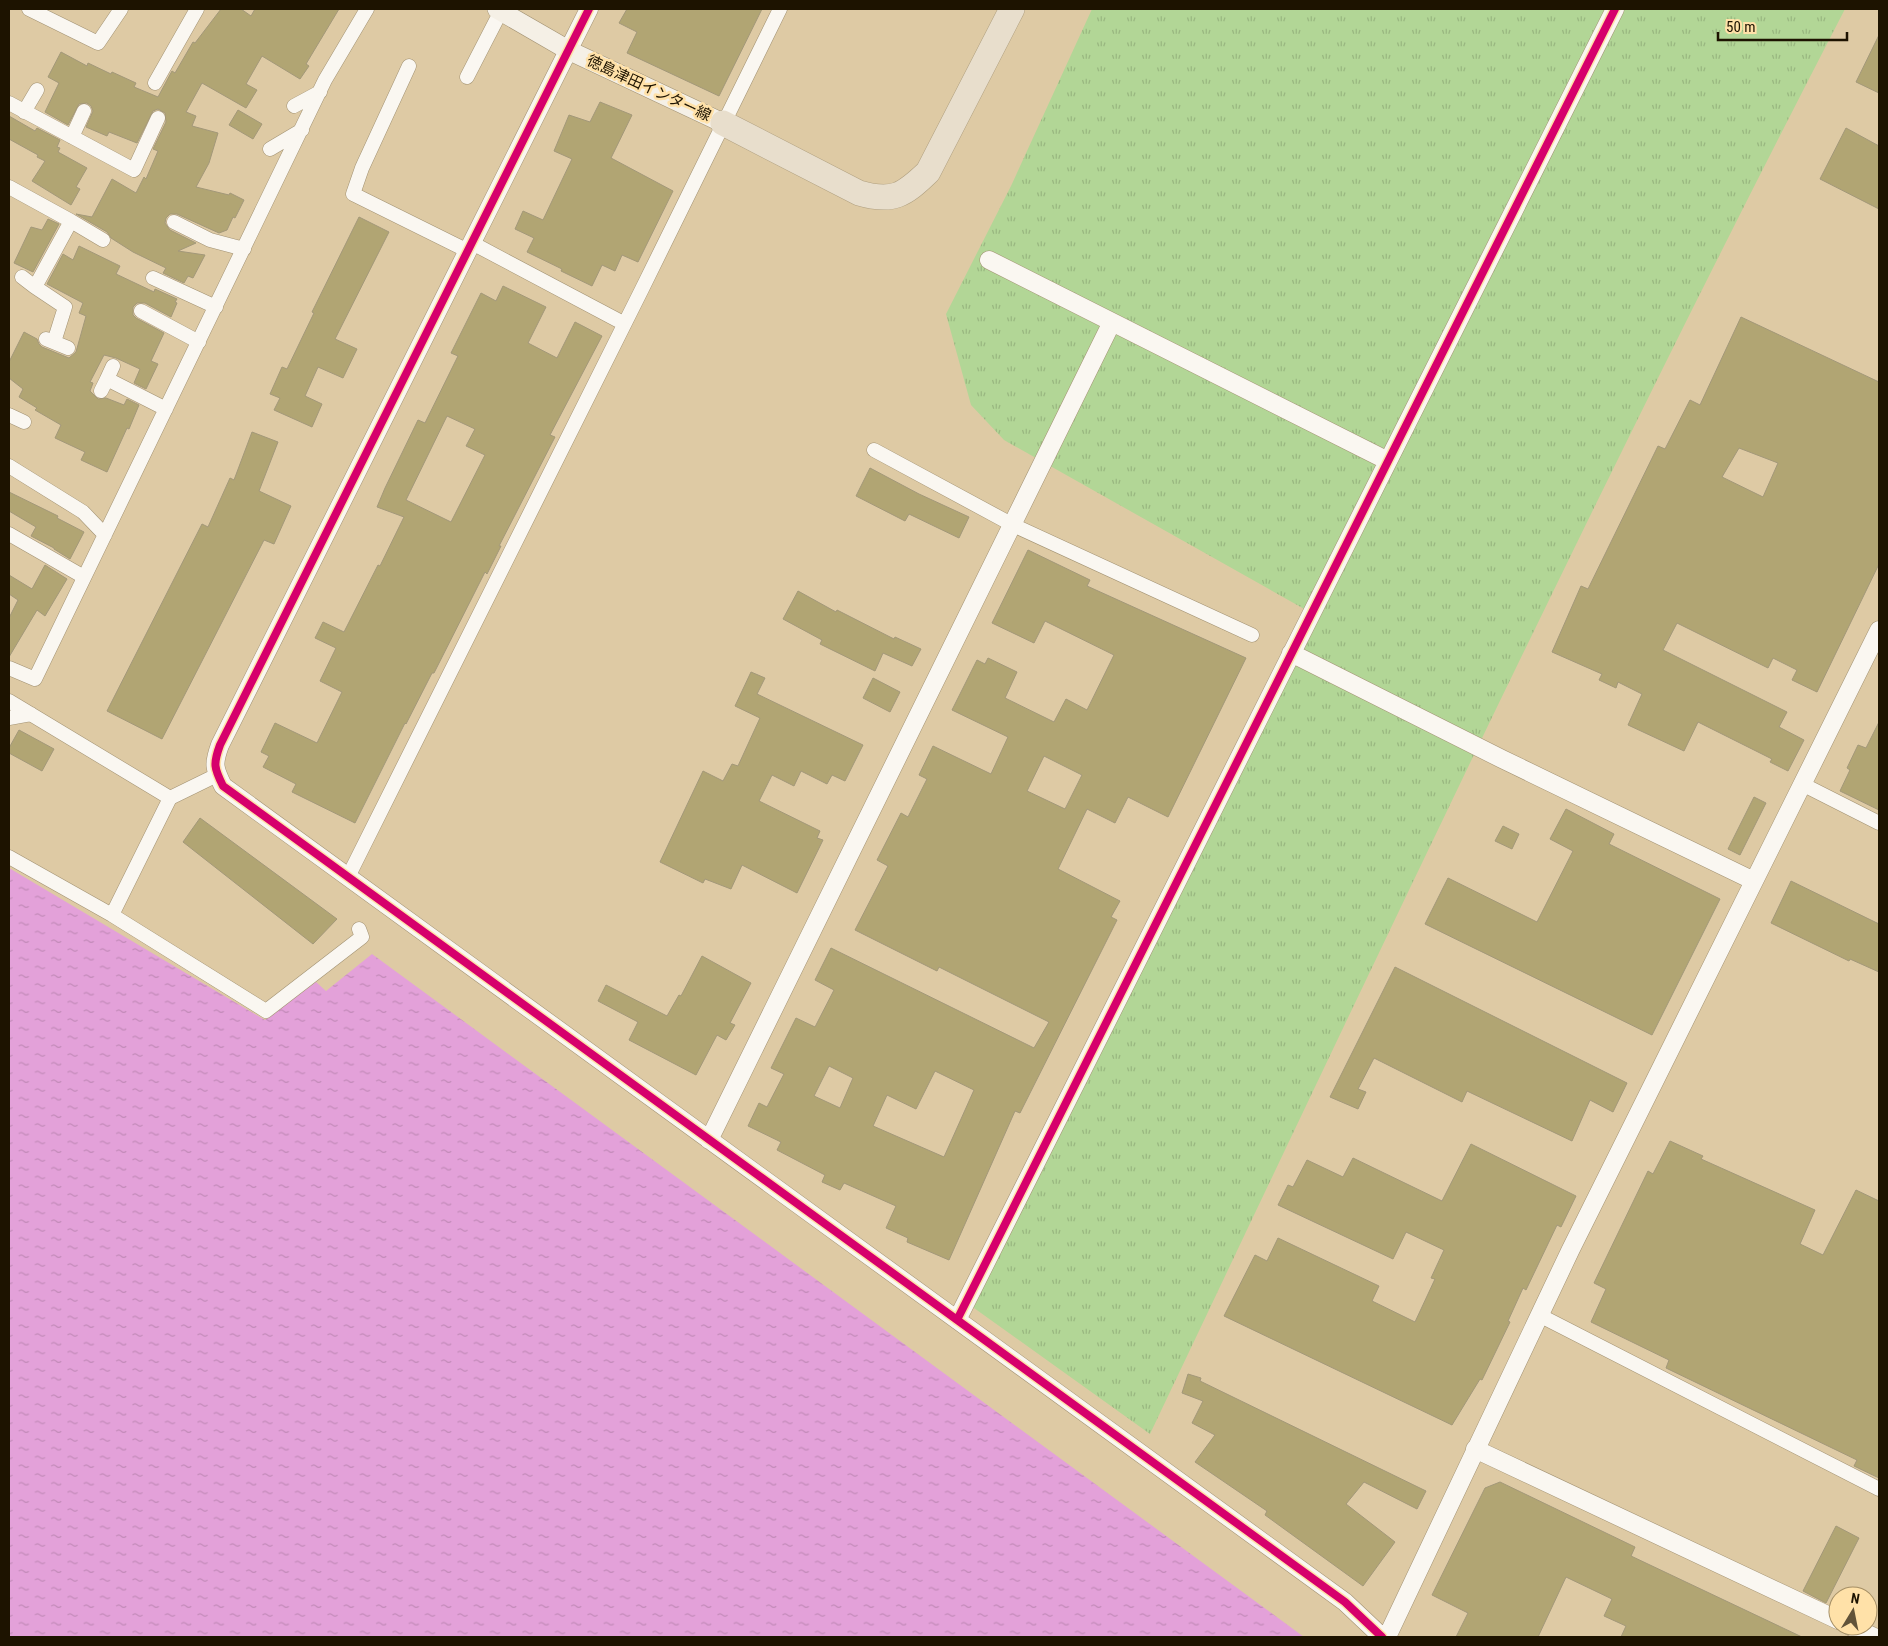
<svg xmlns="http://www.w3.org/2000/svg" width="1888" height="1646" font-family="'Roboto Condensed','Noto Sans JP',sans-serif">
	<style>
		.grass { fill: url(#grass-tufts) }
		.water { fill: url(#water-ripples) }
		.building { fill: #b1a573; stroke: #a39879; fill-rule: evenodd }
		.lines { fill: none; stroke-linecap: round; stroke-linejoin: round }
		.minor-casing { stroke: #a29273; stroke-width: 15 }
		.tertiary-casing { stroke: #a29273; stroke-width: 19 }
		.secondary-casing { stroke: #a29273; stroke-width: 20 }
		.motorway-casing { stroke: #b0a080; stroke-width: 26 }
		.minor { stroke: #faf7f1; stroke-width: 14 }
		.tertiary { stroke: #faf7f1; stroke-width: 18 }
		.secondary { stroke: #f5f0e6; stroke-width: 19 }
		.motorway { stroke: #e8decc; stroke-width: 25 }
		.cycleway-casing { stroke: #ffe1a8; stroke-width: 11 }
		.cycleway { stroke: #d6006c; stroke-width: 8 }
		.labels { text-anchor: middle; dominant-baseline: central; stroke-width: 5; stroke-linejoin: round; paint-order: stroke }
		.street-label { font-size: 15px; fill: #1d1300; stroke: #ffe1a8 }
	</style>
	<defs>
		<pattern id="grass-tufts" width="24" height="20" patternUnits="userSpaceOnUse" patternTransform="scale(1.25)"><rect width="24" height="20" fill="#b2d696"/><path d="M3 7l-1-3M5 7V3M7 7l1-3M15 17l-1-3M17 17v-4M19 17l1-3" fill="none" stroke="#99b780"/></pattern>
		<pattern id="water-ripples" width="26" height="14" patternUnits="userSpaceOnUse" patternTransform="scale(1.25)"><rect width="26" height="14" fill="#e3a1d9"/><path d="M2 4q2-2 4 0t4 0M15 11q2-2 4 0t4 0" fill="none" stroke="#c28ab8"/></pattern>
	</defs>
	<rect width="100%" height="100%" fill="#decaa4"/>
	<path class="grass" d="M1092,9H1845C1602,478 1377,957 1150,1434L967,1303L1306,610L1004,440L971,405L946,314L1011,186Z"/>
	<path class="water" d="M9,868L265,1020L316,982L326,991L372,954L1304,1637H9Z"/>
	<path class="building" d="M221,9H241L251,16L255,9H339L306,64L309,66L300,79L262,56L246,84L257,90L246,108L202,83L186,112L196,116L192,126L218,133L209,163L196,187L229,195L230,193L244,200L235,218L233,217L227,230L219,233L177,214H170L166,218L165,223L170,230L196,243L178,251L205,255L193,278L188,276L184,283L163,273L166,268L133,252L111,238L107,232L76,214L92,217L112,179L136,193L144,177L146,179L158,151L153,149L166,122L165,113L158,109L153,111L137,143L109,132L107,136L86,127L93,111L91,106L87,103L79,104L68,125L45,112L59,83L48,77L61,52L87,66L88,63L111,74L112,72L136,83L134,87L158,97L172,71L175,73L193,42L195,43Z
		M627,9H762L719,96L627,53L637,32L619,23Z
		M1879,35V93L1856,82Z
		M600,102L632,115L611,158L673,191L638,262L622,255L615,271L602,265L592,286L561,271L562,269L527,252L534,238L515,229L523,211L543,220L572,159L554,151L569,115L590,122Z
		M238,110L262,124L253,139L229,125Z
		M9,116L35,131L37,128L60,140L57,147L60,148L58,152L87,168L76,187L80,189L71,205L32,181L45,161L37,157L38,155L9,139Z
		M1846,128L1879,146V209L1820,179Z
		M359,217L389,232L335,339L357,349L343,378L318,367L305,396L322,404L312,427L274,410L280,398L270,394L282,367L287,369L314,313L312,312Z
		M48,219L59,224L33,272L14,263L31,227L42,230Z
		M79,246L120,266L116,274L154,292L155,289L177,299L175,302L177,303L171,317L145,303H137L133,307V315L136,318L164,333L151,361L158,364L146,389L134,383L140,369L116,358L104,355L90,382L93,383L90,391L98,399L106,398L124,405L127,399L139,405L129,429L127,428L107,472L81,460L85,452L55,438L61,425L35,410L37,408L19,397L23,389L9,378V362L24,332L37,339L39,344L42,347L69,358L76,352L86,316L79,313L83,303L47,284L63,254L73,260Z
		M503,286L546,307L528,343L557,358L575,322L602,336L550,435L555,437L499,546H501L487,574L485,572L434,673H432L406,724L405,723L355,823L292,792L296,784L263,767L269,756L261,752L275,723L317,743L342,692L320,681L336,648L315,638L323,622L344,632L378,565L380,566L404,517L377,507L385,488L418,420L425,423L458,356L451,353L481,293L496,301ZM447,416L475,429L466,446L485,455L451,522L406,500Z
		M1741,317L1879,382V564L1817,692L1792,680L1797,670L1773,658L1768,668L1677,623L1663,650L1787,712L1779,727L1804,740L1788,771L1770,762L1772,759L1698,722L1684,751L1628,725L1642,694L1618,682L1616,688L1599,680L1602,674L1552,652L1581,586L1588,589L1658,446L1665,449L1690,400L1700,405ZM1739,448L1778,463L1763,497L1722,477Z
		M252,432L278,442L259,491L291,506L274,544L264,540L162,739L107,711L202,524L208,527L230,478L234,480Z
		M870,468L919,494L969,517L959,538L909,514L905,521L856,496Z
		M9,492L58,516L57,518L84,532L70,559L54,549V548L31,536L36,527L9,511Z
		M1028,550L1090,580L1087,586L1246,658L1168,817L1128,797L1115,823L1087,809L1058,869L1120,901L1111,917L1117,920L1020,1113L1015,1111L949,1260L907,1242L908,1238L886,1228L896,1206L844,1183L840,1190L822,1182L825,1175L777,1150L781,1142L748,1126L759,1103L767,1107L784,1074L771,1068L796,1018L815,1027L834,990L815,980L831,948L1034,1048L1049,1022L939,967L937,971L855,930L888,866L877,860L901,813L908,817L927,779L919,775L933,746L991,774L1008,737L952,710L977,660L985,664L988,658L1017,672L1005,698L1054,722L1066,699L1087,710L1114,655L1045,621L1034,643L992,623ZM1044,756L1082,775L1065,809L1027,791ZM829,1066L853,1078L840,1108L814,1096ZM935,1071L974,1090L944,1157L873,1126L887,1095L916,1109Z
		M45,565L67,579L45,616L37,610L9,657V618L18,600L9,594V575L32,589Z
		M798,591L836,612L837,610L894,639L895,637L921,649L912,666L883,653L875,671L820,644L822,640L783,619Z
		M751,672L765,678L757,694L863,745L845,781L832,775L827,784L801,771L794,786L772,775L759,801L820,831L817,838L823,840L797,893L742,865L731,889L705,879L703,883L660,862L703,771L723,781L732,764L738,766L760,718L735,706Z
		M873,678L900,692L890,712L863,698Z
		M1879,722V810L1840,791L1850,770L1847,768L1858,745L1866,748Z
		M19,730L54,749L42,771L9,753V748Z
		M1754,797L1766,803L1740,855L1728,849Z
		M1566,809L1614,834L1609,844L1720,899L1652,1035L1425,924L1448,878L1537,922L1573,851L1550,839Z
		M200,818L337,919L313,944L183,842Z
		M1503,826L1519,834L1512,849L1495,841Z
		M1791,881L1879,924V972L1850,959L1849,961L1771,923Z
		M702,956L751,983L730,1023L735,1025L726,1040L717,1035L696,1075L629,1040L638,1022L598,1001L606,985L667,1016L679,995L681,996Z
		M1395,967L1627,1083L1613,1112L1590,1100L1572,1141L1467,1091L1462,1102L1374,1058L1358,1089L1366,1092L1358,1109L1330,1097Z
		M1670,1141L1703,1156L1701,1159L1815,1210L1800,1244L1823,1255L1856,1190L1879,1201V1478L1854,1466L1857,1460L1666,1368L1669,1360L1591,1322L1606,1289L1594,1283L1648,1171L1653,1174Z
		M1471,1144L1576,1196L1561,1227L1557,1225L1526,1290L1523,1288L1508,1321L1510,1322L1482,1380L1480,1379L1452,1425L1224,1316L1255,1255L1267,1261L1278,1238L1379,1286L1372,1301L1415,1322L1435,1279L1431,1278L1444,1250L1406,1232L1393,1259L1278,1205L1288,1185L1293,1187L1307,1160L1343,1177L1353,1158L1442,1201Z
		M1188,1374L1201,1378L1200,1381L1426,1491L1417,1509L1364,1482L1346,1504L1395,1542L1363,1586L1265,1515L1267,1511L1195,1462L1215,1435L1192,1423L1203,1401L1182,1393Z
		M1500,1482L1635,1547L1631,1556L1802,1637H1621L1626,1626L1604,1616L1612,1599L1566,1577L1538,1637H1456L1468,1613L1432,1595L1485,1488Z
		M1836,1526L1859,1538L1826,1603L1803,1591Z"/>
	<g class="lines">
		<g class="minor-casing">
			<path id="minor" d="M29,9L98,43L121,9
				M409,66L362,168L353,194L468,251
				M467,77L501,11
				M155,83L197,9
				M9,103L134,170L158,118
				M294,106L320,92
				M24,112L37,90
				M72,137L84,111
				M270,149L302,130
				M9,187L71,221L35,287L65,307L54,342
				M71,221L103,240
				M174,222L210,240L244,249
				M472,243L623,323
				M22,277L35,287
				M153,278L216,307
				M141,311L199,342
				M46,339L68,348
				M113,366L107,379L166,409
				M101,391L107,379
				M9,415L24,422
				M874,450L1013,525L1252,635
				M9,466L83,512L105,535
				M9,534L84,577
				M9,668L35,679L325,80L367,9
				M9,701L170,798L217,775
				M9,718L31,714
				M1802,784L1879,823
				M9,857L112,915L266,1011L362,937L359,929
				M348,877L642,289L780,9
				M112,915L170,798
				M1539,1315L1879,1489"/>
		</g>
		<g class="tertiary-casing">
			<path id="tertiary" d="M589,9L220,745C213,764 214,768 223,786L1345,1602L1382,1637
				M989,260L1388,461
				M1291,653L1502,759L1754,881
				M709,1140L1112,322
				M957,1320L1615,9
				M1475,1449L1838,1620
				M1850,1626L1874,1637
				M1387,1637L1570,1251L1879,630"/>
		</g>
		<g class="secondary-casing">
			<path id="secondary" d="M497,9L568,50L723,123"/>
		</g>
		<g class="motorway-casing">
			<path id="motorway" d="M723,123L859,193C893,203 904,195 928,172L1012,9"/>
		</g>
		<use href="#minor" class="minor"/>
		<use href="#tertiary" class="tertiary"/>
		<use href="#secondary" class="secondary"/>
		<use href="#motorway" class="motorway"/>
		<g class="cycleway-casing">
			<path id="cycleway" d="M589,9L220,745C213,764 214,768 223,786L1345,1602L1382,1637
				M957,1320L1615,9"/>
		</g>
		<use href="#cycleway" class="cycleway"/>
	</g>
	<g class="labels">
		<g class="street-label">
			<text transform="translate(649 88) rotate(25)">徳島津田インター線</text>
		</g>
	</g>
	<rect width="1888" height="1646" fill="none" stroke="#1d1300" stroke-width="20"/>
	<g transform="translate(1853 1611) rotate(10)"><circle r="24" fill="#ffe1a8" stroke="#a58f65"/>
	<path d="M0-4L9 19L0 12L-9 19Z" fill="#615339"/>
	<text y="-8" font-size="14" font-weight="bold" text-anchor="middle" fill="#1d1300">N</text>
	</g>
	<path d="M1718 32v8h129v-8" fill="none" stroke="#1d1300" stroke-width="2.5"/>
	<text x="1726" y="32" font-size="15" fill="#1d1300" stroke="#ffe1a8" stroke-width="4" paint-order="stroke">50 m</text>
</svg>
